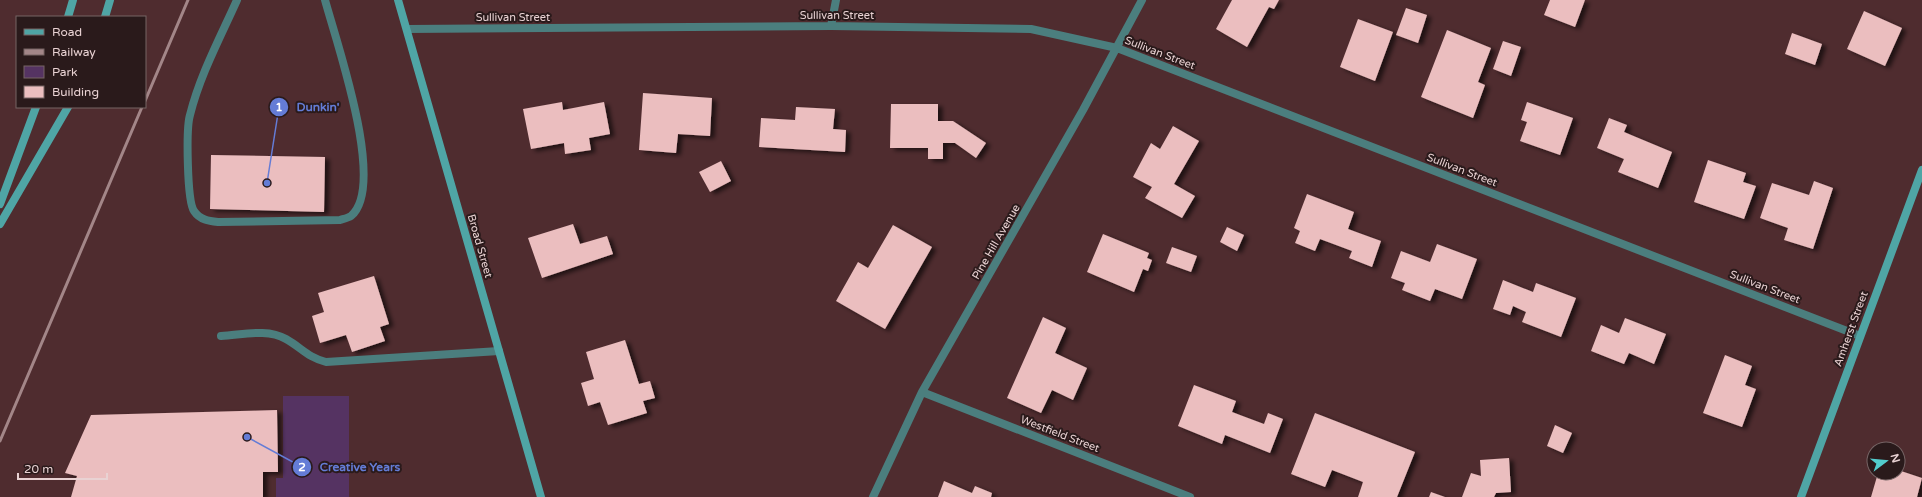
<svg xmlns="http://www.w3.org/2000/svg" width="1922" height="497" font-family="'Varela Round',sans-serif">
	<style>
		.green { fill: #553362 }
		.building { fill: #ebbebf; filter: url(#shadow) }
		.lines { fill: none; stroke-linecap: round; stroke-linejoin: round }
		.lane { stroke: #4b7e7e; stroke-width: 8 }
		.street { stroke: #4b7e7e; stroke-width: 8 }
		.secondary { stroke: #4fa5a5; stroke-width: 8 }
		.rail { stroke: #a38688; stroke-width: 3 }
		.labels { text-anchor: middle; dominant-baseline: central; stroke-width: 4; stroke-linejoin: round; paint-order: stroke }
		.street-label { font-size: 11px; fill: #e9d2d3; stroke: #2a1a1b }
		.leader { fill: none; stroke: #647cd6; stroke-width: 1.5 }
		.callout-dot { fill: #647cd6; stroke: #2a1a1b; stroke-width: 1.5 }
		.mark-label { font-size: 12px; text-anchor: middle; font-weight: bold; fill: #fff }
		.callout-label { font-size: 12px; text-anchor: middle; font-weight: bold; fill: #647cd6; stroke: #2a1a1b; stroke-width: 4; stroke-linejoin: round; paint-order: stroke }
	</style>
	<defs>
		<filter id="shadow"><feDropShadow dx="4.5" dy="2.5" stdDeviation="2" flood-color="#0009"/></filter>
	</defs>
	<rect width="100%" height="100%" fill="#4f2c2f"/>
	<path class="green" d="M283,396H349V497H276V478H283Z"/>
	<path class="building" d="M1232,0H1279L1274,9L1269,7L1247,47L1216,29Z
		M1550,0H1585L1575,27L1544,15Z
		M1406,8L1427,15L1418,43L1396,35Z
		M1864,11L1902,28L1885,66L1847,49Z
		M1358,19L1393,32L1375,81L1340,67Z
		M1447,30L1491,48L1478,82L1485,85L1473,118L1421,97Z
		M1792,33L1822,44L1815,65L1785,54Z
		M1503,41L1521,47L1511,76L1493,69Z
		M643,93L712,98L710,136L678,134L676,153L639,150Z
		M562,102L563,110L604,102L610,134L589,138L591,150L565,154L564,143L531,149L523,109Z
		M1527,102L1573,118L1560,155L1520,141L1527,122L1521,120Z
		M891,104H938V121H953L986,143L976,158L955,143H943V159H928V148H890Z
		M796,107L835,109L833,129L846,130L845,152L759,147L761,118L795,120Z
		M1609,118L1627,125L1624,132L1672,152L1658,188L1618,172L1624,159L1597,148Z
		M1173,126L1199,141L1174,184L1195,196L1182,218L1145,198L1152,187L1133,177L1151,143L1160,149Z
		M211,155L325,157L324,212L210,209Z
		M1708,160L1746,173L1743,182L1756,186L1744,219L1694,202Z
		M721,161L731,181L710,192L699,172Z
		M1814,181L1833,188L1813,249L1784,240L1788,228L1760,218L1772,183L1809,195Z
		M1307,194L1354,212L1348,229L1381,241L1372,267L1349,258L1352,251L1320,239L1315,251L1295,243L1300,231L1294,228Z
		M573,224L580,244L607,236L613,254L542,278L528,238Z
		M893,225L932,247L885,329L836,301L858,262L868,268Z
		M1227,227L1244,235L1237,251L1220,242Z
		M1103,234L1149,253L1147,258L1152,260L1148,271L1143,269L1134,292L1087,272Z
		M1437,244L1477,259L1462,299L1435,289L1430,301L1402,290L1405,283L1391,278L1401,251L1430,262Z
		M1172,247L1197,256L1191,272L1166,263Z
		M374,276L389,324L380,327L385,341L352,352L346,335L320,343L312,316L324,312L318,293Z
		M1503,280L1533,292L1536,283L1576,298L1561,337L1522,322L1526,312L1513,306L1510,315L1493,309Z
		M1043,317L1066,328L1055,353L1087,368L1073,400L1052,390L1041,413L1007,398Z
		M1625,318L1666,334L1654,364L1629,353L1624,364L1591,351L1601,325L1619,333Z
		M625,340L639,384L650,381L655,398L643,401L647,413L608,425L600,402L588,406L581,383L594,379L586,352Z
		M1725,355L1752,366L1745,385L1756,389L1742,427L1703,413Z
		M1194,385L1236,401L1232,412L1264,424L1268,413L1283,419L1270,453L1225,435L1222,444L1178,426Z
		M277,410L278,472H263V497H71L77,476L65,473L91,415Z
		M1315,413L1415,452L1397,497H1358L1363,482L1332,470L1325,487L1291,474Z
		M1555,425L1572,433L1563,453L1547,446Z
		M1509,458L1511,492L1496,493L1494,497H1462L1471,473L1481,476L1480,460Z
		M1898,470L1922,478L1917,497H1871L1878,473H1898Z
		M944,481L972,493L975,486L992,493L991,497H938Z
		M1431,492L1445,497H1429Z"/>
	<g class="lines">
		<path class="lane" d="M237,0C220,38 200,75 190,115C186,128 187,201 194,211C200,220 209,221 218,222L340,220C343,219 348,218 351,216C387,186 336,41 325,0
			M221,336C242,335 267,328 286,339C302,348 307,357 326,362L499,351"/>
		<path class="street" d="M831,26L836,0
			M407,29L831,26L1031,29L1117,48L1860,336
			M922,392L1190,497
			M873,497L922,392L1083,110L1142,0"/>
		<path class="secondary" d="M398,0L541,497
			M68,17L73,0
			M105,17L110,0
			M0,204L36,107
			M0,224L68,107
			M1801,497L1922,170"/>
		<path class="rail" d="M145,101L188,0
			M0,441L142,107"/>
	</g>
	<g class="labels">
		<g class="street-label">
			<text x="837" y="15">Sullivan Street</text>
			<text x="513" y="17">Sullivan Street</text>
			<text transform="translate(1160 53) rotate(21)">Sullivan Street</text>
			<text transform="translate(1462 170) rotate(21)">Sullivan Street</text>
			<text transform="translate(996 242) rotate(-60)">Pine Hill Avenue</text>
			<text transform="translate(480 246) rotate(74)">Broad Street</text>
			<text transform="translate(1765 287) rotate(21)">Sullivan Street</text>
			<text transform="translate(1851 329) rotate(-70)">Amherst Street</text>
			<text transform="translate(1060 434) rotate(21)">Westfield Street</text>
		</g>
	</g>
	<path class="leader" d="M267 183L279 107M247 437L302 467"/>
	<g class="callout-dot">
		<circle cx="267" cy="183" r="4"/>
		<circle cx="247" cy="437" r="4"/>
		<circle cx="279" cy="107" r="10"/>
		<circle cx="302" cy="467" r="10"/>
	</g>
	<g class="mark-label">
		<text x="279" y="111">1</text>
		<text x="302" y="471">2</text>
	</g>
	<g class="callout-label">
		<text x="318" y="111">Dunkin'</text>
		<text x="360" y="471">Creative Years</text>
	</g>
	<rect x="16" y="16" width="130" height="92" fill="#2a1a1b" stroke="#766465"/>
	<rect x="24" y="29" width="20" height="6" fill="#4fa5a5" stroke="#766465"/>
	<text x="52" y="36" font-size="12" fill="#e9d2d3">Road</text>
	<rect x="24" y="49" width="20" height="6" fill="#a38688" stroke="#766465"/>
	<text x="52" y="56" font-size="12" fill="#e9d2d3">Railway</text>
	<rect x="24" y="66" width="20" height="12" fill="#553362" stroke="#766465"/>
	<text x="52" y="76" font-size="12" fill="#e9d2d3">Park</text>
	<rect x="24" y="86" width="20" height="12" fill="#ebbebf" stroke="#766465"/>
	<text x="52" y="96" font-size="12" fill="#e9d2d3">Building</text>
	<g transform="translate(1886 461) rotate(74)"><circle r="19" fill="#2a1a1b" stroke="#766465"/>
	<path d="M0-3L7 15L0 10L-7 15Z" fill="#52cdcd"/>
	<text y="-6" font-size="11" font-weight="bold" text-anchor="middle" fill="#e9d2d3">N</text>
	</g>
	<path d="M18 473v6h89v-6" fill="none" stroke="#e9d2d3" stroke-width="2"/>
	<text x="24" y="473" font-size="12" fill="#e9d2d3" stroke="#2a1a1b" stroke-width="3" paint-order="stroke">20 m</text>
</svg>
